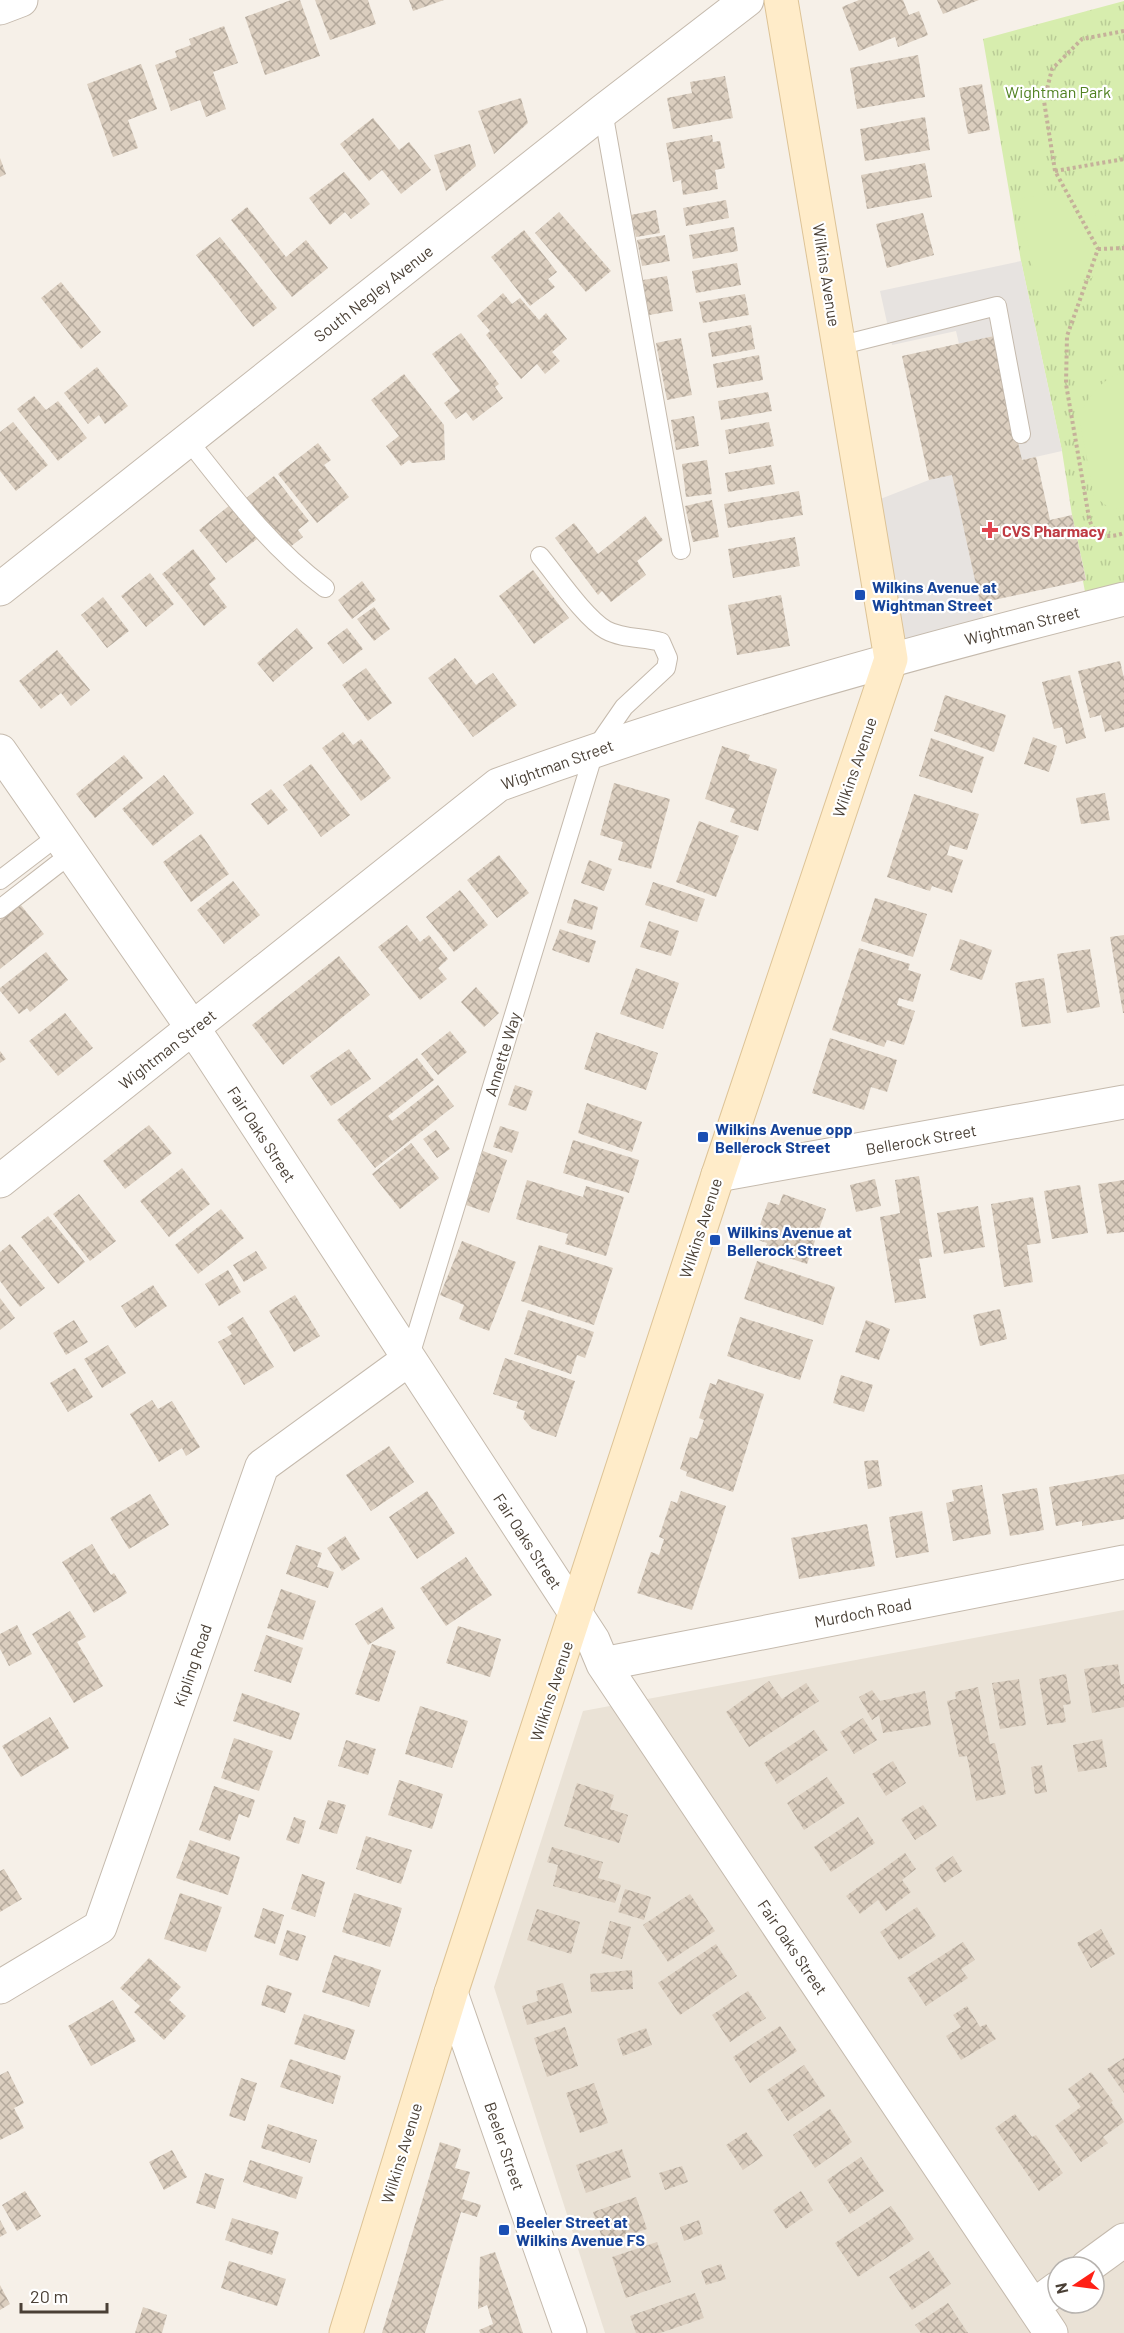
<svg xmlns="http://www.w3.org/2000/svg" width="1124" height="2333" font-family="Barlow,sans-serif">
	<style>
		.residential { fill: #eae2d6; fill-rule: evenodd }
		.grass { fill: url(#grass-tufts) }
		.garden { fill: #d7edae }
		.parking { fill: #e7e3e0 }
		.building { fill: url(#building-cross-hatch) }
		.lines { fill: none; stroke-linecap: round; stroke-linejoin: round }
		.service-casing { stroke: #c5baad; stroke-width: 20 }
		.minor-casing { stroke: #c5baad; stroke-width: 35 }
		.tertiary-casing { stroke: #c5baad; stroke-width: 35 }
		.secondary-casing { stroke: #ddc396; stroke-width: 35 }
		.path { stroke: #c5b19a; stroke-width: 4; stroke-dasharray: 3 3; stroke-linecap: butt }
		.service { stroke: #fff; stroke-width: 18 }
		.minor { stroke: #fff; stroke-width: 33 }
		.tertiary { stroke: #fff; stroke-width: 33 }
		.secondary { stroke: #ffecc9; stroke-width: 33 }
		.health-dot { fill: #e0444e; stroke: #fff; stroke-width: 2 }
		.transit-dot { fill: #1a4fb4; stroke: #fff; stroke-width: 2 }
		.labels { text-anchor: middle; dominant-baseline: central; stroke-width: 4.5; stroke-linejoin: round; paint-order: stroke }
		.park-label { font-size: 16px; fill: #518222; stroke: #fff }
		.street-label { font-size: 16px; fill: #4a4036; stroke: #fff }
		.health-label { font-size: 16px; font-weight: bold; fill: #be3a42; stroke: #fff; text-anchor: start }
		.transit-label { font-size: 16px; font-weight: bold; fill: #164399; stroke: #fff; text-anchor: start }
	</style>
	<defs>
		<pattern id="grass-tufts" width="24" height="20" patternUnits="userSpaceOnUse" patternTransform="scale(1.5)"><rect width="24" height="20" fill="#d7edae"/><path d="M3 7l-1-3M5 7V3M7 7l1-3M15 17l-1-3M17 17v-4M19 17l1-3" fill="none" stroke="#bacc96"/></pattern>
		<pattern id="building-cross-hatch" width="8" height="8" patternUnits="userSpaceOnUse" patternTransform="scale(1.5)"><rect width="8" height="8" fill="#dbcebf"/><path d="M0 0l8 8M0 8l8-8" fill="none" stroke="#b4a99c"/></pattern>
	</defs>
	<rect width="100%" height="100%" fill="#f6f0e8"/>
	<path class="residential" d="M1124,1610V2333H605L494,1987L583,1711ZM1058,2267H1094V2303H1058Z"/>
	<path class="grass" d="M1124,1V599L1088,608L1083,581L1086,579L1072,515L1062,451L1021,261L983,39Z"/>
	<path class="garden" d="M1070,189L1095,213L1102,250L1092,278L1037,289L1019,199Z
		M1124,372V507L1112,510L1094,496L1079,416C1088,397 1102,378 1124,372Z"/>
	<path class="parking" d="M1021,261L1062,451L1022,460L994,336L959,344L956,331L892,345L880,291Z
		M952,475L987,634L891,659L865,505L929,480Z"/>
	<path class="building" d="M291,0H300L320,56L265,75L245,17Z
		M315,0H368L376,24L330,40Z
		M409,0H444L413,11Z
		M859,0H903L909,15L919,11L928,35L898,47L895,37L859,51L842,7Z
		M937,0H979L943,14Z
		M224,26L238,63L213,72L226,109L206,117L200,100L171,111L155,65L177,57L175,51L191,45L189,39Z
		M918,55L925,97L857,109L850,68Z
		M141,64L157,109L128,120L138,148L113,157L87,84Z
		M725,76L733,118L673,129L667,98L692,93L690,82Z
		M982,84L990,130L968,134L959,88Z
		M521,98L528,123L494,154L478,111Z
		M925,117L930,150L865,161L860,129Z
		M373,118L399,150L409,142L431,170L401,194L382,170L369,181L340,144Z
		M712,135L713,142L720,141L725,168L715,170L718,189L683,195L681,180L673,182L666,143Z
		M470,144L476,166L446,191L434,155Z
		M0,158L6,174L0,177Z
		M925,163L932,197L867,209L861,175Z
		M344,172L370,204L351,219L345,212L330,225L309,198Z
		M726,200L729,218L686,226L683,208Z
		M247,207L286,257L306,240L328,268L292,297L231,220Z
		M656,210L660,233L636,237L631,215Z
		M559,212L611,271L586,292L535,233Z
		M923,213L934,255L887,268L876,224Z
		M734,227L738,251L693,259L689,235Z
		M524,230L557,272L548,279L555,287L530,306L491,257Z
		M665,235L670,261L642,266L637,240Z
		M220,237L277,308L253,327L196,255Z
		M737,263L741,285L696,293L692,271Z
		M667,276L673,311L649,315L643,280Z
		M61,282L101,332L81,349L41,298Z
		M503,293L512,304L520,298L539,320L546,313L567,339L552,352L560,361L545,374L537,364L521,379L486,335L490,331L477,316Z
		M745,294L749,315L703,323L699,302Z
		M751,325L755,349L712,357L708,333Z
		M461,333L499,384L495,387L503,398L473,421L466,412L456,419L444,403L460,391L432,354Z
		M994,336L1022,460L1036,457L1050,520L1072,515L1086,580L980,603L952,475L929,480L902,356Z
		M681,338L692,395L667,400L656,343Z
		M759,355L763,380L717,388L713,364Z
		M97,367L128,406L105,424L99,415L88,424L64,393Z
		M404,374L444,425L445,460L412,463L409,460L401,466L386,446L399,436L371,400Z
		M768,392L772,411L721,420L718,401Z
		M34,396L46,410L58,401L87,438L58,461L17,409Z
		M694,416L699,446L676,450L671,420Z
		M13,422L48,465L16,491L0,471V432Z
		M769,422L774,446L729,454L725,430Z
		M318,443L331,460L324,465L349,497L317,523L278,474Z
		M707,460L712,494L686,497L682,464Z
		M771,465L775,484L728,492L725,473Z
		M274,476L309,521L298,530L303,537L286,550L245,499Z
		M799,491L803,515L728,528L724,504Z
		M712,500L719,537L693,542L685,506Z
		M230,505L257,539L226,563L199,530Z
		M645,516L663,540L637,561L646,575L611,602L602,591L598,595L555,538L574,523L598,554Z
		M795,537L800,566L733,578L728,549Z
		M193,549L216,579L209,584L227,607L204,626L162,574Z
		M533,570L569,618L534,644L499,596Z
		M150,573L174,604L146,627L121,596Z
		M362,581L376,600L352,619L338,600Z
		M781,595L790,646L737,655L728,605Z
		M103,597L129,631L107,648L81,615Z
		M374,607L390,629L374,641L357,619Z
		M297,628L313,648L273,682L257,663Z
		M347,628L363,649L343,664L327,643Z
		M57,650L90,690L71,706L61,693L41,709L19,681Z
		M455,658L476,685L493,673L517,705L473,737L428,678Z
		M1120,661L1124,678V727L1105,732L1101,715L1090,718L1078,671Z
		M366,668L392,703L368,721L342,685Z
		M1070,675L1086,738L1066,744L1062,727L1054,729L1042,682Z
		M945,695L1006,715L994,752L934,731Z
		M343,732L353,745L361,739L391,778L361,801L322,748Z
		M1033,737L1057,746L1049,772L1024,764Z
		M931,738L984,757L972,793L919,776Z
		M722,746L750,755L748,760L777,769L758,831L730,822L735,809L705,799Z
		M124,755L143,778L95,818L76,794Z
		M311,764L350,815L321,837L283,785Z
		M164,775L194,813L153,846L122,809Z
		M614,783L670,799L651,869L618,860L623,842L600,835Z
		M271,789L288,810L268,825L251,804Z
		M1105,793L1110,820L1081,824L1076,798Z
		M914,794L979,814L967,850L950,845L947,855L963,860L952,893L932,886L930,891L887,877Z
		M699,821L739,836L716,897L676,882Z
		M201,834L229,874L191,902L163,862Z
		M499,855L529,893L497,918L467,880Z
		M589,860L612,869L604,891L581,883Z
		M233,881L260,915L224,944L197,910Z
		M653,882L705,899L697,922L645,905Z
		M460,890L488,925L454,952L426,917Z
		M875,898L927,914L913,957L861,941Z
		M574,899L598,907L592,930L567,923Z
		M20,904L44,934L0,969V920Z
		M649,921L679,931L671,956L640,947Z
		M407,925L420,942L429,935L448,959L438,968L447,979L420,1000L378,947Z
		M560,929L596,941L589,963L552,950Z
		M1124,935V1013H1123L1110,937Z
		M960,939L992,950L982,980L950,970Z
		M859,948L910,964L908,970L921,974L913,1002L899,998L897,1005L915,1011L904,1045L887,1040L884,1047L832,1030Z
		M1090,949L1100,1007L1067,1013L1057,954Z
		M46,952L68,980L30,1012L27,1008L19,1014L0,991V988Z
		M339,956L370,995L283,1065L252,1025Z
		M636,968L679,983L663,1029L620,1014Z
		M1044,978L1051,1023L1022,1027L1015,983Z
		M476,987L499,1013L484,1027L461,1002Z
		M65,1013L93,1048L58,1076L29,1041Z
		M450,1031L467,1052L438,1075L421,1054Z
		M596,1032L658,1053L646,1090L584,1069Z
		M830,1038L897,1060L887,1092L871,1087L864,1110L812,1093Z
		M349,1049L371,1079L331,1106L310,1076Z
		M0,1051L6,1059L0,1063Z
		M417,1058L434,1080L388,1116L392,1121L438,1085L454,1106L375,1168L337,1120Z
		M515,1085L533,1091L526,1111L508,1105Z
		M587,1103L642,1122L632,1152L578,1133Z
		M149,1125L172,1153L125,1189L103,1161Z
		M500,1126L519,1132L512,1153L493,1147Z
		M436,1130L450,1149L437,1158L423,1139Z
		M573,1140L639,1160L629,1193L563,1173Z
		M411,1143L439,1178L400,1209L372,1174Z
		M483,1151L507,1160L489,1213L466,1205Z
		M182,1168L210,1204L169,1237L140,1201Z
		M919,1176L932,1257L919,1259L926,1298L895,1303L880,1217L900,1213L895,1180Z
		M875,1179L881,1206L856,1212L850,1185Z
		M527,1180L583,1197L586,1186L624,1197L606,1256L565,1244L568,1234L516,1219Z
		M1124,1180V1232L1107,1234L1098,1184Z
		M1080,1185L1088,1233L1052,1239L1044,1191Z
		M79,1194L116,1241L90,1261L53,1214Z
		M783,1194L826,1209L807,1264L765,1250L767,1243L755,1239L768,1202L779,1205Z
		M1033,1197L1041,1243L1027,1245L1033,1282L1004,1287L991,1204Z
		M978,1206L985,1247L944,1254L937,1213Z
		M221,1209L244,1238L198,1274L175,1245Z
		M48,1216L85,1262L58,1284L21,1237Z
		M462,1241L516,1262L489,1331L459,1319L464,1305L440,1295Z
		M10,1244L45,1288L20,1307L0,1281V1252Z
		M539,1245L613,1268L594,1325L521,1301Z
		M256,1251L267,1268L244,1282L233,1265Z
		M757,1261L835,1287L823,1325L744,1299Z
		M228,1270L241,1292L219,1306L205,1284Z
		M153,1285L167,1306L135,1328L121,1306Z
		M295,1295L320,1336L294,1352L269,1311Z
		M0,1298L15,1318L0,1330Z
		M1000,1309L1007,1339L980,1346L973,1315Z
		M528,1310L594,1332L585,1358L577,1355L571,1374L514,1354Z
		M243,1317L274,1367L244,1385L218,1342L232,1334L227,1327Z
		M740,1317L813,1340L800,1380L727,1356Z
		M74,1320L88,1342L66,1355L53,1333Z
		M866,1320L890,1329L879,1360L855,1352Z
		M108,1345L126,1373L102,1388L84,1359Z
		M505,1358L575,1381L556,1437L532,1429L523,1418L525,1411L516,1408L518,1402L493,1394Z
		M75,1368L93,1397L68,1412L50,1383Z
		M841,1375L873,1385L864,1412L833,1403Z
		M718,1379L764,1394L733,1492L686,1476L687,1472L680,1469L690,1437L697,1439L704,1420L699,1418L710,1383L716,1385Z
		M152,1400L158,1409L172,1401L200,1447L186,1456L182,1448L159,1462L130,1414Z
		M389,1446L414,1482L371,1511L346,1475Z
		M878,1460L882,1486L868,1489L864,1461Z
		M1124,1474V1519L1082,1526V1521L1056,1526L1049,1487Z
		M982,1485L991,1534L953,1541L946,1503L954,1501L952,1490Z
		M1037,1488L1044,1530L1010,1536L1002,1494Z
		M427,1491L455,1533L417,1559L389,1517Z
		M681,1491L726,1506L692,1610L637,1593L651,1552L659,1555L664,1539L659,1537L671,1501L677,1503Z
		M150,1494L169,1525L129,1549L110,1518Z
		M922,1511L929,1552L896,1558L889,1517Z
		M867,1524L875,1566L799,1579L791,1538Z
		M345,1536L360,1559L342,1571L327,1548Z
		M92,1544L111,1575L114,1573L127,1593L94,1613L62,1562Z
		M296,1545L322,1553L317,1567L334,1572L328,1588L286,1574Z
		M466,1557L492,1595L446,1626L420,1588Z
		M281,1589L316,1601L303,1640L267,1628Z
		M382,1607L395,1628L368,1645L355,1624Z
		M70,1611L86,1637L77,1642L103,1686L74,1703L32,1634Z
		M17,1625L32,1654L9,1666L0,1649V1634Z
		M458,1626L501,1639L490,1677L446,1663Z
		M266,1635L303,1648L291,1683L254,1671Z
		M372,1644L396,1651L379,1702L355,1694Z
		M1118,1664L1121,1685L1124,1684V1707L1092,1713L1084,1669Z
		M1066,1674L1071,1704L1063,1705L1066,1722L1047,1725L1039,1679Z
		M1019,1679L1026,1725L1000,1729L992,1683Z
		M769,1681L782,1699L806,1683L819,1701L749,1747L726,1712Z
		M978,1687L990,1744L995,1743L1006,1794L976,1801L967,1756L959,1757L947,1701L956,1699L955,1692Z
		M872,1690L880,1701L925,1691L931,1725L883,1733L879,1715L872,1720L859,1697Z
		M242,1693L300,1713L291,1740L233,1721Z
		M420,1706L468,1721L452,1768L405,1754Z
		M50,1717L69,1748L21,1777L2,1746Z
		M863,1718L877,1740L854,1754L840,1732Z
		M814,1730L828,1750L777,1784L764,1763Z
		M234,1738L273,1751L259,1791L221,1778Z
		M1102,1739L1107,1767L1078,1772L1073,1745Z
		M346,1740L376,1749L368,1775L338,1766Z
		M893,1761L906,1783L886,1796L872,1774Z
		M1042,1765L1047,1792L1035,1794L1031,1767Z
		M827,1777L845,1803L804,1830L787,1803Z
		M399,1780L443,1794L432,1829L388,1815Z
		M577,1783L614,1795L610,1809L628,1815L619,1843L564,1826Z
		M214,1786L255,1800L249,1818L239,1814L230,1841L199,1830Z
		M328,1800L346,1805L337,1834L319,1829Z
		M923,1805L937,1826L915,1840L901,1819Z
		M294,1817L306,1821L299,1844L286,1840Z
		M858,1817L875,1843L831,1872L814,1847Z
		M366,1836L412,1850L401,1884L356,1869Z
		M190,1840L240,1857L228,1895L176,1878Z
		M552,1847L603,1862L598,1878L621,1885L615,1903L553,1886L558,1865L547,1862Z
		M905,1853L916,1869L902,1880L911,1892L886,1911L878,1900L860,1914L846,1896Z
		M953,1856L962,1871L944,1883L935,1868Z
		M4,1869L22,1899L0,1912V1871Z
		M302,1874L325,1882L315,1917L291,1909Z
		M625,1889L651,1897L644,1920L618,1912Z
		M180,1893L222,1907L206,1952L164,1939Z
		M354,1893L402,1908L390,1947L342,1932Z
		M690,1894L715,1931L668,1962L643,1925Z
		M917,1907L936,1936L899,1960L880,1932Z
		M263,1908L284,1915L275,1944L254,1937Z
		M537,1909L580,1922L571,1954L527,1940Z
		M610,1921L631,1927L622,1959L601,1953Z
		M1101,1929L1115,1954L1091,1968L1077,1943Z
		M287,1930L306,1936L298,1961L279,1955Z
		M963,1942L975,1960L961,1969L968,1978L926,2006L907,1978Z
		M716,1944L737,1976L680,2015L658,1983Z
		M334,1955L381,1970L369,2007L322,1992Z
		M149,1958L181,1987L169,2000L186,2016L164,2040L134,2012L140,2006L120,1988Z
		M632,1970L633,1989L591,1992L590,1974Z
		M563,1983L572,2013L527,2025L522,2006L538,2001L536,1991Z
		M267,1985L292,1993L285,2013L261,2005Z
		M748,1991L766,2018L730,2042L712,2015Z
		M113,2000L136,2041L91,2066L68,2026Z
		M967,2006L980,2027L986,2024L996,2039L961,2060L946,2036L961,2027L953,2015Z
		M304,2014L355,2030L345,2060L294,2044Z
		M780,2026L797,2051L750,2083L733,2057Z
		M565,2027L578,2066L547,2077L534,2038Z
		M646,2028L652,2045L623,2056L617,2039Z
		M1124,2058V2093L1107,2069Z
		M290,2059L341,2076L333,2104L280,2087Z
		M804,2065L825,2096L788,2121L767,2090Z
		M8,2071L24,2103L14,2108L24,2128L0,2140V2075Z
		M1091,2072L1113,2101L1111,2102L1124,2122L1103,2137L1108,2143L1081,2162L1055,2126L1081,2107L1068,2089Z
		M241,2078L257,2083L245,2121L229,2116Z
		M594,2083L608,2123L580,2133L566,2093Z
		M830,2109L852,2142L815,2168L793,2135Z
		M1015,2114L1032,2137L1036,2135L1063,2173L1039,2191L995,2128Z
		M268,2124L317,2140L310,2163L261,2148Z
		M746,2132L763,2156L743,2170L726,2145Z
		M440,2142L461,2149L455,2168L470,2172L462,2199L481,2205L477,2217L461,2212L425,2333H382Z
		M622,2149L631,2177L586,2193L576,2165Z
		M172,2150L187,2177L164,2190L149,2162Z
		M861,2157L884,2191L850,2214L827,2180Z
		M250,2160L303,2177L296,2199L243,2182Z
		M682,2166L688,2182L665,2190L659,2173Z
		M205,2173L224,2179L215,2209L196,2203Z
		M25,2191L41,2216L17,2231L2,2205Z
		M801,2191L813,2210L786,2229L773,2210Z
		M636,2197L647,2229L604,2243L593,2212Z
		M891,2206L914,2239L858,2277L835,2243Z
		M232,2218L279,2232L272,2255L225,2240Z
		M0,2220L7,2233L0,2237Z
		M699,2220L703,2234L684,2241L680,2227Z
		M657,2242L671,2282L626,2298L612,2257Z
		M929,2251L951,2284L912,2310L889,2277Z
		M495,2252L511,2297L523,2333H480L479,2330L493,2324L487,2305L478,2309L480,2257Z
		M229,2261L286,2279L277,2306L221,2288Z
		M721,2264L726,2279L706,2285L701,2271Z
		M0,2285L10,2304L0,2310Z
		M695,2293L704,2318L660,2333H636L630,2316Z
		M948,2303L968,2333H921L915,2325Z
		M143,2307L167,2315L162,2333H135Z"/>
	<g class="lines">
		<g class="service-casing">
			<path id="service" d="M603,111L681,550
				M838,346L997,306L1021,434
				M188,440C230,493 270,547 325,588
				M0,880L59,835
				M0,909L72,853
				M409,1359L595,749L624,707L666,668L668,658L661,642C644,637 622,639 606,630C585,618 556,575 540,556"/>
		</g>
		<g class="minor-casing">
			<path id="minor" d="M0,8L21,0
				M0,751L205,1046L576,1614L593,1640L603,1664L1051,2333
				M718,1175L1124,1102
				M0,1181L498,785C702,710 912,652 1124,599
				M603,1664L1124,1562
				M0,1987L100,1927L262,1466L409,1359
				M1087,2267L1124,2240
				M1033,2306L1058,2288"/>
		</g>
		<g class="tertiary-casing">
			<path id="tertiary" d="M0,589L603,111L747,0
				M451,1993L570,2333"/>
		</g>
		<g class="secondary-casing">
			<path id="secondary" d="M346,2333L451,1993L718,1175L891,659L781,0"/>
		</g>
		<path class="path" d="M1124,31L1082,39L1052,69L1044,101L1055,171L1098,249L1067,336L1066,384L1089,518C1094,537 1107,539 1124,533
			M1055,171L1124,159
			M1098,249L1124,248"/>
		<use href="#service" class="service"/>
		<use href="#minor" class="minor"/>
		<use href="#tertiary" class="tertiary"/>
		<use href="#secondary" class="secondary"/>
	</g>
	<path class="health-dot" d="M987 521h6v6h6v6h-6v6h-6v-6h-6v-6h6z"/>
	<g class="transit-dot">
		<rect x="854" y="589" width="12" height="12" rx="3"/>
		<rect x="697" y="1131" width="12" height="12" rx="3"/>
		<rect x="709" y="1234" width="12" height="12" rx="3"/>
		<rect x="498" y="2224" width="12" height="12" rx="3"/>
	</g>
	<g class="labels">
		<g class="park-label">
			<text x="1058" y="91">Wightman Park</text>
		</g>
		<g class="street-label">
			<text transform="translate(827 275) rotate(81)">Wilkins Avenue</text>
			<text transform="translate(373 293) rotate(-38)">South Negley Avenue</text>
			<text transform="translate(1022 625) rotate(-14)">Wightman Street</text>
			<text transform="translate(557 764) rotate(-20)">Wightman Street</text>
			<text transform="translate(854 767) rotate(-71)">Wilkins Avenue</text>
			<text transform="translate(167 1049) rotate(-38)">Wightman Street</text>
			<text transform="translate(502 1054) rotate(-73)">Annette Way</text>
			<text transform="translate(262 1134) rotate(57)">Fair Oaks Street</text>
			<text transform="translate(921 1139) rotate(-10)">Bellerock Street</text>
			<text transform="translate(700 1228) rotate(-72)">Wilkins Avenue</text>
			<text transform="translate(528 1541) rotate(57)">Fair Oaks Street</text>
			<text transform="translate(863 1612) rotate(-11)">Murdoch Road</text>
			<text transform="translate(192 1665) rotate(-71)">Kipling Road</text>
			<text transform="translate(551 1691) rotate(-72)">Wilkins Avenue</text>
			<text transform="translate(793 1947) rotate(56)">Fair Oaks Street</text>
			<text transform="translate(505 2146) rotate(71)">Beeler Street</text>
			<text transform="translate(401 2153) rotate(-73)">Wilkins Avenue</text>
		</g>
		<g class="health-label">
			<text x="1002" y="530">CVS Pharmacy</text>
		</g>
		<g class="transit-label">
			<text x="872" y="586">Wilkins Avenue at<tspan x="872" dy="18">Wightman Street</tspan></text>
			<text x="715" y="1128">Wilkins Avenue opp<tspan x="715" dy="18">Bellerock Street</tspan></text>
			<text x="727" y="1231">Wilkins Avenue at<tspan x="727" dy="18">Bellerock Street</tspan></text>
			<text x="516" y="2221">Beeler Street at<tspan x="516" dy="18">Wilkins Avenue FS</tspan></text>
		</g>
	</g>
	<g transform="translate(1076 2285) rotate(257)"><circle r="28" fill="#ffffff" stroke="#b7b3af" stroke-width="1.5"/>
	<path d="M0-4.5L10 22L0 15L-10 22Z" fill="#ff2116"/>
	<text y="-9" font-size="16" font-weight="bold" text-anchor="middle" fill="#4a4036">N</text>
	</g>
	<path d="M21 2303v9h86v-9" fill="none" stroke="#4a4036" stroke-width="3"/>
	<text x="30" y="2303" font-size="18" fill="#4a4036" stroke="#ffffff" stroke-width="4.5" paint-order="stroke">20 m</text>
</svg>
